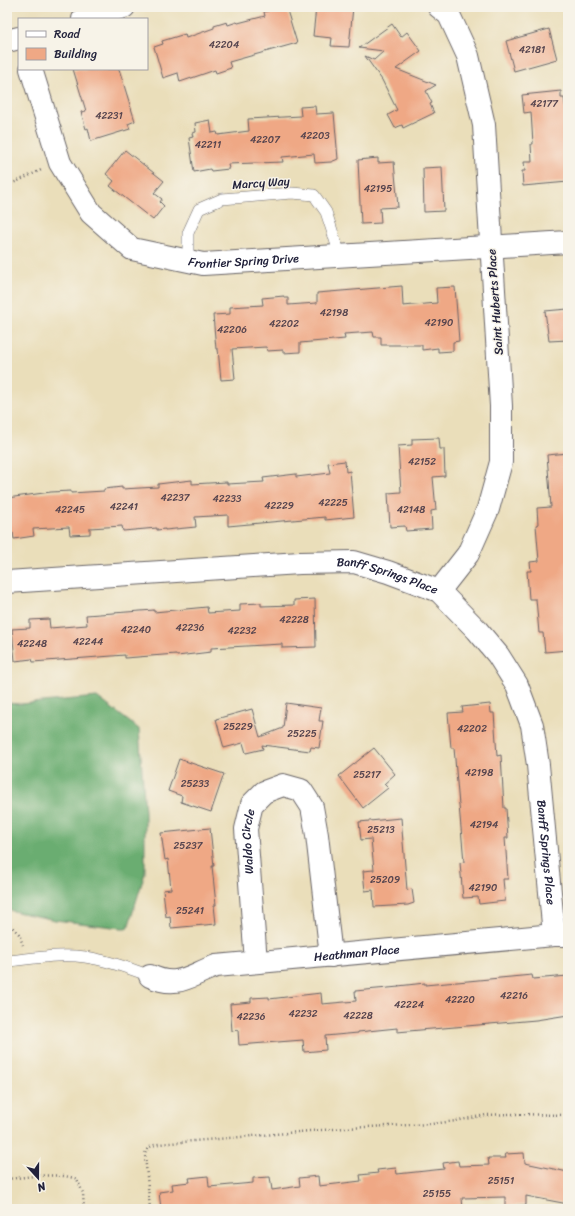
<svg xmlns="http://www.w3.org/2000/svg" width="575" height="1216" font-family="Sriracha,sans-serif">
	<style>
		.forest { fill: #6aad71; stroke: #466856 }
		.building { fill: #efa885 }
		.lines { fill: none; stroke-linecap: round; stroke-linejoin: round }
		.service-casing { stroke: #686467; stroke-width: 12 }
		.minor-casing { stroke: #686467; stroke-width: 24 }
		.path { stroke: #686467; stroke-width: 2.5; stroke-dasharray: 1 3; stroke-linecap: butt }
		.service { stroke: #fff; stroke-width: 11 }
		.minor { stroke: #fff; stroke-width: 22 }
		.labels { text-anchor: middle; dominant-baseline: central; stroke-width: 3; stroke-linejoin: round; paint-order: stroke }
		.number-label { font-size: 10px; fill: #55444e }
		.street-label { font-size: 12px; fill: #22223b; stroke: #f7f3e8 }
	</style>
	<rect width="100%" height="100%" fill="#f7f3e8"/>
	<filter id="ink" filterUnits="userSpaceOnUse"><feTurbulence type="fractalNoise" baseFrequency=".025" numOctaves="2"/><feDisplacementMap in="SourceGraphic" scale="8" xChannelSelector="R" yChannelSelector="G"/><feConvolveMatrix kernelMatrix="1 2 1 2 8 2 1 2 1" color-interpolation-filters="sRGB"/></filter>
	<filter id="wash" filterUnits="userSpaceOnUse"><feTurbulence type="fractalNoise" baseFrequency=".012" numOctaves="4" result="noise"/><feDisplacementMap in="SourceGraphic" scale="16" xChannelSelector="R" yChannelSelector="G"/><feGaussianBlur stdDeviation="0.9" result="paint"/><feColorMatrix in="noise" values="0 0 0 0 0 0 0 0 0 0 0 0 0 0 0 0 0 1.4 0 .05"/><feComposite in="paint" operator="in"/></filter>
	<g filter="url(#wash)">
		<rect width="100%" height="100%" fill="#eadeba"/>
		<path class="forest" d="M97,697L139,729L145,812V873L128,928H121L55,920L12,911L7,908V703L20,704Z"/>
		<g id="blocks">
			<path class="building" d="M281,7H286L297,43L229,62L231,68L216,73L215,70L180,82L178,73L163,78L154,47L163,44L162,41L185,34L186,38L214,28V26L227,22L228,25L237,22L238,23L265,16L264,12Z
				M316,7H353L349,47L331,46L332,38L313,36Z
				M392,24L401,37L407,32L421,51L396,69L436,85L426,91L432,103L430,104L434,113L403,128L402,125L395,128L388,115L397,110L382,80L365,56L374,60L384,51L359,48Z
				M549,29L557,59L514,71L506,41Z
				M73,69H119L135,121L128,124L130,129L91,141L88,128L86,129L81,112L86,111Z
				M561,91V98H564L566,110H568V182L523,186L522,171H525L524,162H532L531,144H533L531,112L524,113L522,95Z
				M315,106L316,114L334,113L338,159L331,162L315,163L314,154L282,157L283,162L228,164L229,169L211,171L210,169L194,172L189,138L193,137L192,133L196,132L195,123L210,120L212,133L217,132L218,135L249,131L248,119L301,116L300,107Z
				M125,150L164,181L154,193L162,199L160,202L164,206L153,220L110,186L114,181L106,174Z
				M378,158V163L394,162L398,207L380,208L381,223L361,224L358,160Z
				M442,167L444,211L424,212L423,168Z
				M402,286L403,306L437,303L436,288L455,287L459,341L453,342V351L438,352V348L422,350V345H381V337H374L373,332L344,334L345,339L300,343V352L283,353V350L267,351L266,347L232,349L235,379L221,380L218,349H216L213,315L230,314V307L263,305L262,298L284,296V298H288V305L317,303V293Z
				M568,309V340L549,341L545,311Z
				M439,438L440,449H444L445,476L433,477L436,510L431,511L432,529L406,531L405,526L390,527L388,493L401,492L398,446L412,445V439Z
				M568,453V650L545,652L543,633H539L536,599H529L527,571H531L530,562L539,561L536,525L538,524L537,508L551,507L547,455Z
				M345,461L346,472L350,471L354,517L325,520V517L228,526V515L195,517L196,527L165,530V529L157,530V528L123,531L122,526L90,528V534L70,535L69,527L33,529L34,536L14,539L13,533L7,534V498L51,492L71,491V493L104,491V489L122,487V489L158,487V484L192,480V484L227,482V484L264,482L263,478L296,474V477L330,473L328,463Z
				M315,599L316,647L282,648V644L211,648V652L177,656L176,654L125,658V655L33,662L32,659L15,661L12,629L30,628V620L49,619L50,628L87,625L86,615L154,610V612L207,607L208,613L240,611V604L261,603V606L294,605V600Z
				M286,703L321,708L319,721H323L319,748L311,747L310,751L262,745L263,749L246,753L243,743L224,748L216,719L252,709L260,737L283,728Z
				M490,704L491,713H494L497,756L501,755L504,808H506L508,838H505L508,879H503L505,901L479,904L478,897L463,898L460,863L464,862L454,748H451L448,713L463,712L462,707Z
				M374,748L395,774L384,784L388,788L363,808L339,776Z
				M179,759L224,774L211,812L181,802L182,796L168,791Z
				M401,818L407,890L412,889L414,903L408,905L374,907L373,890L365,891L363,871L374,870L371,839L361,840L359,822Z
				M210,828L214,866H212L216,905H214L216,924L171,928L170,916L166,917L163,890L171,889L168,859L165,860L161,833Z
				M532,975L533,979L568,976V1015L536,1020L397,1032V1028L358,1032V1033L325,1036L326,1050L304,1052L303,1040L239,1045L238,1030L232,1031L230,1004L251,1002V998L269,997V999L321,993L322,1004L356,1001L355,991L399,987L398,986L425,983V985Z
				M524,1153L525,1163L568,1172V1204L526,1196V1205L505,1206V1197L462,1198L463,1209H161L159,1192L173,1190L172,1184L190,1182L189,1178L208,1176L209,1187L253,1183V1178L270,1177L272,1190L300,1186L299,1178L318,1176L319,1186L361,1181L360,1175L378,1173L377,1170L396,1168L397,1174L444,1169L443,1163L458,1161L459,1166L489,1165L488,1158H506L505,1154Z"/>
		</g>
	</g>
	<g filter="url(#ink)">
		<use href="#blocks" fill-opacity="0" stroke="#686467" stroke-width="1"/>
		<g class="lines">
			<g class="service-casing">
				<path id="service" d="M188,261V233L199,209L222,199L292,193L314,195L326,212L340,255
					M7,961C32,959 59,953 85,957C107,960 129,968 150,976"/>
			</g>
			<g class="minor-casing">
				<g id="minor">
					<path d="M83,19L124,7"/>
					<path d="M7,41L19,38"/>
					<path id="s1" d="M31,69L60,163L91,213L132,249L203,264L568,242"/>
					<path id="s2" d="M7,582L300,563L354,562L388,572L439,591L477,630L498,655L517,685L532,725L538,765L554,935"/>
					<path d="M439,591L468,554L488,509L501,462V406L484,125L468,56L449,15L439,7"/>
					<path id="s3" d="M256,962L246,829L252,804L264,792L283,785L301,790L312,807L317,835L331,956"/>
					<path id="s4" d="M150,976C178,989 190,975 216,966L554,935H568"/>
				</g>
			</g>
			<path class="path" d="M7,185L18,181L41,170
				M7,922L19,934L23,945
				M7,1179C27,1177 58,1172 77,1179L83,1193L84,1209
				M150,1209L145,1155C146,1148 152,1145 159,1144L345,1128L431,1124L456,1121L486,1115L511,1114L568,1115"/>
			<use href="#service" class="service"/>
			<use href="#minor" class="minor"/>
		</g>
	</g>
	<g class="labels">
		<g class="number-label">
			<text x="224" y="45">42204</text>
			<text x="532" y="50">42181</text>
			<text x="544" y="104">42177</text>
			<text x="109" y="116">42231</text>
			<text x="315" y="136">42203</text>
			<text x="265" y="140">42207</text>
			<text x="208" y="145">42211</text>
			<text x="378" y="189">42195</text>
			<text x="334" y="313">42198</text>
			<text x="439" y="323">42190</text>
			<text x="284" y="324">42202</text>
			<text x="232" y="330">42206</text>
			<text x="422" y="462">42152</text>
			<text x="175" y="498">42237</text>
			<text x="227" y="499">42233</text>
			<text x="333" y="503">42225</text>
			<text x="279" y="506">42229</text>
			<text x="124" y="507">42241</text>
			<text x="70" y="510">42245</text>
			<text x="411" y="510">42148</text>
			<text x="294" y="620">42228</text>
			<text x="190" y="628">42236</text>
			<text x="136" y="630">42240</text>
			<text x="242" y="631">42232</text>
			<text x="88" y="642">42244</text>
			<text x="32" y="644">42248</text>
			<text x="238" y="727">25229</text>
			<text x="472" y="729">42202</text>
			<text x="302" y="734">25225</text>
			<text x="479" y="773">42198</text>
			<text x="367" y="775">25217</text>
			<text x="195" y="784">25233</text>
			<text x="484" y="825">42194</text>
			<text x="381" y="830">25213</text>
			<text x="188" y="846">25237</text>
			<text x="385" y="880">25209</text>
			<text x="483" y="888">42190</text>
			<text x="190" y="911">25241</text>
			<text x="514" y="996">42216</text>
			<text x="460" y="1000">42220</text>
			<text x="409" y="1005">42224</text>
			<text x="303" y="1014">42232</text>
			<text x="358" y="1016">42228</text>
			<text x="251" y="1017">42236</text>
			<text x="501" y="1181">25151</text>
			<text x="437" y="1194">25155</text>
		</g>
		<g class="street-label">
			<text transform="translate(261 183) rotate(-4)">Marcy Way</text>
			<text stroke="none"><textPath href="#s1" startOffset="325">Frontier Spring Drive</textPath></text>
			<text transform="translate(495 302) rotate(-94)">Saint Huberts Place</text>
			<text stroke="none"><textPath href="#s2" startOffset="383">Banff Springs Place</textPath></text>
			<text stroke="none"><textPath href="#s3" startOffset="121">Waldo Circle</textPath></text>
			<text stroke="none"><textPath href="#s2" startOffset="731">Banff Springs Place</textPath></text>
			<text stroke="none"><textPath href="#s4" startOffset="211">Heathman Place</textPath></text>
		</g>
	</g>
	<rect width="575" height="1216" fill="none" stroke="#f7f3e8" stroke-width="24"/>
	<rect x="18" y="18" width="130" height="52" fill="#f7f3e8" stroke="#a29fa3"/>
	<rect x="26" y="31" width="20" height="6" fill="#ffffff" stroke="#a29fa3"/>
	<text x="54" y="38" font-size="12" fill="#22223b">Road</text>
	<rect x="26" y="48" width="20" height="12" fill="#efa885" stroke="#a29fa3"/>
	<text x="54" y="58" font-size="12" fill="#22223b">Building</text>
	<g transform="translate(38 1178) rotate(159)" stroke="#f7f3e8" stroke-width="3" paint-order="stroke">
	<path d="M0-3L7 15L0 10L-7 15Z" fill="#22223b"/>
	<text y="-6" font-size="11" font-weight="bold" text-anchor="middle" fill="#22223b">N</text>
	</g>
</svg>
